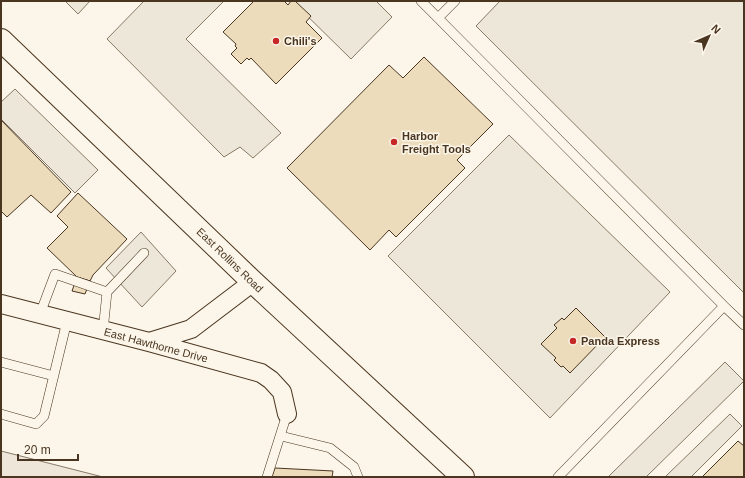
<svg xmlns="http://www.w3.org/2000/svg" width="745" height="478" font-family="Arial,sans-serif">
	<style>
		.green { fill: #ede6d9; stroke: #887966 }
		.parking { fill: #ede7d9; stroke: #887966 }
		.building { fill: #ecdcbc; stroke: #4a3520 }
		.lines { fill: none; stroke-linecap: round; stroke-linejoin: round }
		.lane-casing { stroke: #4a3520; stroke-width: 10 }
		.street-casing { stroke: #4a3520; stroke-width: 20 }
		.secondary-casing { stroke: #4a3520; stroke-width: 24 }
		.lane { stroke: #fbf6e9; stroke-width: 9 }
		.street { stroke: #fbf6e9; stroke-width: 18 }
		.secondary { stroke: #fbf6e9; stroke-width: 22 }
		.poi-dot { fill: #c62828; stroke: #fbf6e9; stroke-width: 1.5 }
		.labels { text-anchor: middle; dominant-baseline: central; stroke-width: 3; stroke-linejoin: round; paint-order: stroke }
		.poi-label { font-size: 11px; font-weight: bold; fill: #4a3520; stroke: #fbf6e9; text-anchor: start }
		.street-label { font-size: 11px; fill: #4a3520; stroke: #fbf6e9 }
	</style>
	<rect width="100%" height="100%" fill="#fbf6e9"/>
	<path class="green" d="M1,451L103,477H1Z"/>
	<path class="parking" d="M65,1H90L78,14Z
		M144,1H224L186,39L281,133L253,158L240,147L224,157L107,39Z
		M292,1H376L392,17L351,59Z
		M500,1H744V293L476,26Z
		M15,89L98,170L75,193L1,119V102Z
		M509,135L670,292L550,418L388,256Z
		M141,232L176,271L142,307L106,268Z
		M725,362L744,381L646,477H608Z
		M730,414L742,426L691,477H665Z"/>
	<path class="building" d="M254,1H284L288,5L291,1H295L311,16L306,22L322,38L276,84L251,58L249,60L247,58L241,64L231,54L237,48L235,46L236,44L223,32Z
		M424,57L493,124L457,160L465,168L396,237L389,230L370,250L287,168L389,65L403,78Z
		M1,120L71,192L51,213L31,195L7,217L1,211Z
		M78,193L127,239L93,275L90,281L77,277L47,248L68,227L57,216Z
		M77,277L90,281L85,294L72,291Z
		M576,308L605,337L570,373L563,366L561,367L554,360L556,358L541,344L557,328L554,325L562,318L564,320Z
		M738,441L744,446V477H702Z
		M275,468L333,471L332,477H272Z"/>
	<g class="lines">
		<g class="lane-casing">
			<path id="lane" d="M421,1L438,18
				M455,1L438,18L724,306L558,477
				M724,306L744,325
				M40,314L55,274L107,292
				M103,331L107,292L144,253
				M1,362L54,376
				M1,414L36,424L44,416L67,321
				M281,436L330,448L354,467L358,477
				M267,477L287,414"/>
		</g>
		<g class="street-casing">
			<path id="street" d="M1,304L149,342L261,373L271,380L282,392L287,414
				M149,342L191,329L253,282"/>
		</g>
		<g class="secondary-casing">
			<path id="secondary" d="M1,40L253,282L463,477"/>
		</g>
		<use href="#lane" class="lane"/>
		<use href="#street" class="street"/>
		<use href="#secondary" class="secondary"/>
	</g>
	<g class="poi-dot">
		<circle cx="276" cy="41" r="4"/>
		<circle cx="394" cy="142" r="4"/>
		<circle cx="573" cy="341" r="4"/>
	</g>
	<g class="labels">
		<g class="poi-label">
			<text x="284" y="41">Chili's</text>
			<text x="402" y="136">Harbor<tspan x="402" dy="13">Freight Tools</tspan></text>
			<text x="581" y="341">Panda Express</text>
		</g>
		<g class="street-label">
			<text transform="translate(230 260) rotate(44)">East Rollins Road</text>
			<text transform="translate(156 345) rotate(15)">East Hawthorne Drive</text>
		</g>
	</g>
	<rect width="745" height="478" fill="none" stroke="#4a3520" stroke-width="4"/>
	<g transform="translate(709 36) rotate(45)" stroke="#fbf6e9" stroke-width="3" paint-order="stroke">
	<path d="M0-3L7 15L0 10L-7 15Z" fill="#4a3520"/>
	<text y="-6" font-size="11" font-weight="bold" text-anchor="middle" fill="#4a3520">N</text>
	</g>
	<path d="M18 454v6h60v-6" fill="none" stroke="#4a3520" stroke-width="2"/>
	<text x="24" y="454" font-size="12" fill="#4a3520" stroke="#fbf6e9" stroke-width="3" paint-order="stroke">20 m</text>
</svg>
